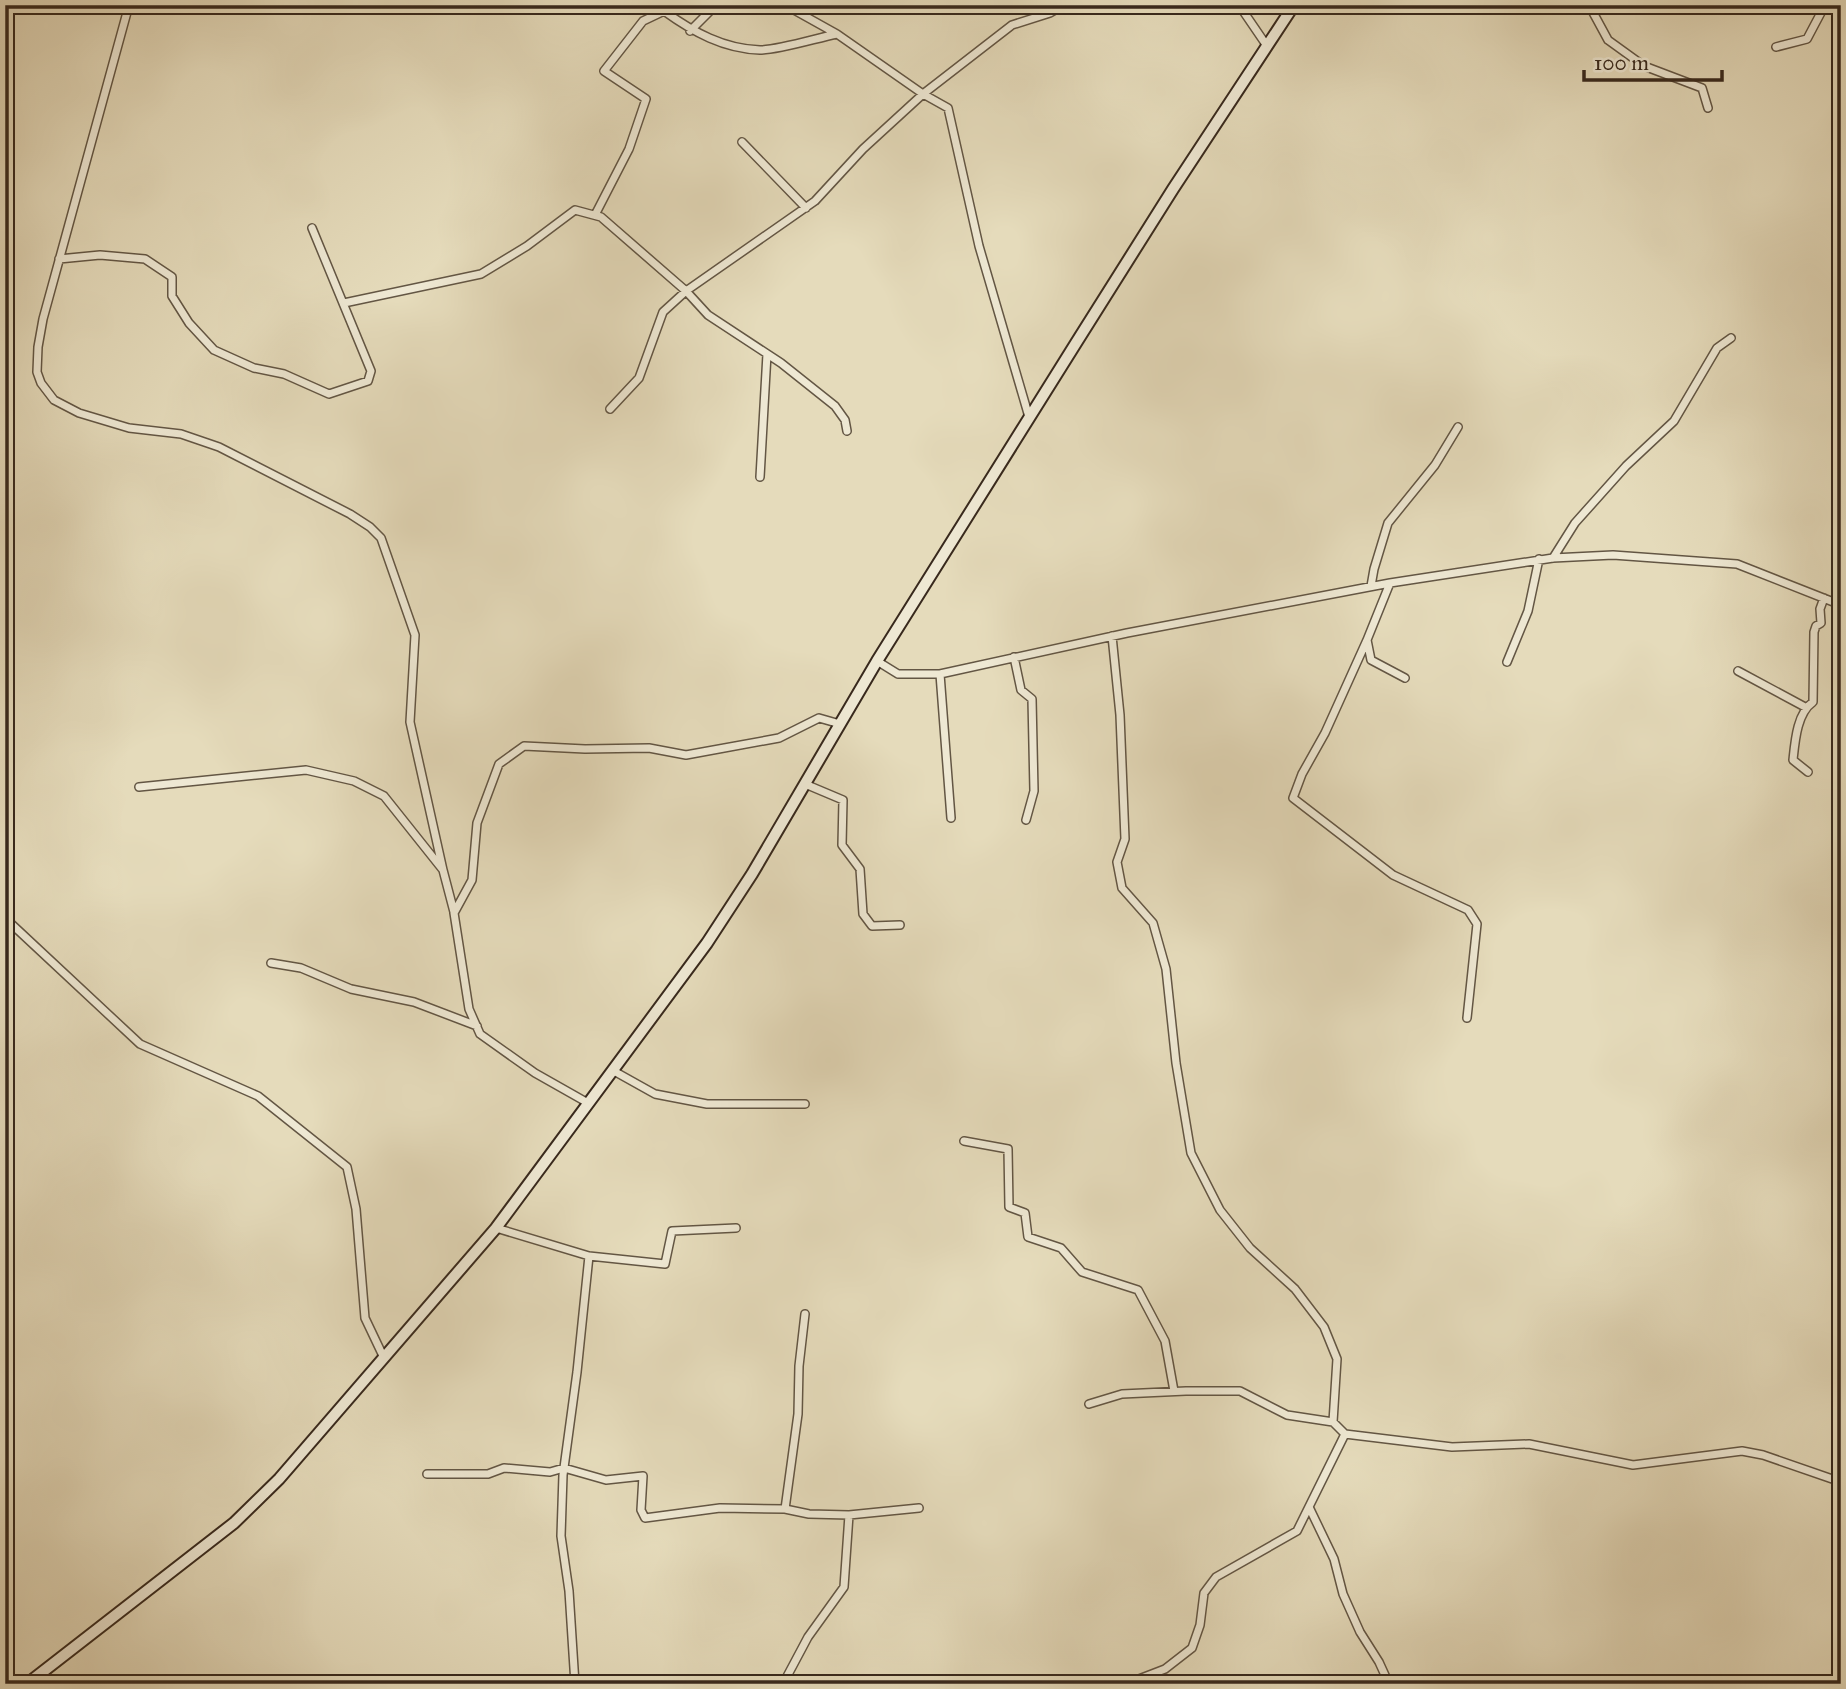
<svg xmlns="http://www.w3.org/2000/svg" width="1846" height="1689" font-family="'IM FELL Great Primer',serif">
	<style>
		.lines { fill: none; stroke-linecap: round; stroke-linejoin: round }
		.minor-casing { stroke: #635644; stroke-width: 10 }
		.secondary-casing { stroke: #38291d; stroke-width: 14 }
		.minor { stroke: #eee8d3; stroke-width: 7 }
		.secondary { stroke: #eee8d3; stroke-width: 10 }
	</style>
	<rect width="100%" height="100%" fill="#e5dbbb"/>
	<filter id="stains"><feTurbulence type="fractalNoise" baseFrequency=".00286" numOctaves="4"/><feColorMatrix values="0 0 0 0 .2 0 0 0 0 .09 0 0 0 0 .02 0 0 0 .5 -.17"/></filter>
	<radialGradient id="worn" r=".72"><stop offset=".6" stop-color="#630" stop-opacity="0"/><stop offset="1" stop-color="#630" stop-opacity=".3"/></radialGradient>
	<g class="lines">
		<g class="minor-casing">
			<path id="minor" d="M129,5L43,319L38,347L37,372L41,383L54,400L79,413L129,428L181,434L219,447L350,514L370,527L381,538L415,635L410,722L443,870
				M785,5L837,34
				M1239,5L1267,46
				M1589,5L1608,40L1644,66L1702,88L1708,108
				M690,31L716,5
				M1776,47L1807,39L1825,5
				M742,142L806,208
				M595,215L629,149L646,99L604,71L643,21L664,11C693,32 724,49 760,50C779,50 817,38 837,34L923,94L948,108L979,246L1029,417
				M59,259L100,255L145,259L172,277V296L189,323L214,350L254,368L284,374L329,394L368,381L371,371L312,228
				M344,303L481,274L527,246L575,210L601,217L686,291L815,201L863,149L923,94L1012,25L1050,13L1064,5
				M610,409L639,378L663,312L686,291L708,315L781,363L835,406L845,420L847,431
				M760,477L767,354
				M1553,558L1575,523L1626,466L1674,421L1717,348L1731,338
				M1390,583L1367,640L1371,660L1405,678
				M1371,586L1374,569L1388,523L1435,465L1458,427
				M1112,636L1120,715L1125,839L1117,862L1122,888L1153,923L1166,969L1176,1063L1191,1153L1220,1210L1250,1248L1295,1289L1324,1327L1337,1359L1333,1422
				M1367,640L1325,733L1302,774L1293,798L1393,875L1468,910L1477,924L1467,1018
				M1014,657L1021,690L1032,699L1034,791L1026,820
				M877,661L898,674H940L1127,633L1390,583L1553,558L1613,555L1737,564L1841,605
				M1507,662L1528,611L1539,559
				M1738,671L1805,707
				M940,674L951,818
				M1808,772L1793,760C1795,741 1797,713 1813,702L1814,632L1816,626L1821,623L1820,609L1824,598
				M805,784L843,800L842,845L860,869L863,914L872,926L900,925
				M139,787L306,770L354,781L384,796L443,870L454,912
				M5,918L140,1044L258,1096L347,1167L356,1209L365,1318L384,1358
				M271,963L301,968L351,989L414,1002L477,1026
				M612,1070L655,1094L707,1104H805
				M588,1103L535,1073L480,1034L469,1009L454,913L472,880L477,823L499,764L524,746L585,749L649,748L686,755L779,738L819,718L840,724
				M964,1141L1008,1149L1009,1207L1025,1213L1028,1237L1061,1248L1082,1272L1138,1290L1165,1341L1174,1391
				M496,1228L589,1256L577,1372L563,1475L561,1536L569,1591L575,1684
				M589,1256L665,1264L672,1231L736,1228
				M1089,1404L1122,1394L1186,1391H1240L1287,1415L1333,1422L1345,1434
				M427,1474H488L504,1468L550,1472L564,1468L606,1480L643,1476L641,1510L645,1518L720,1508L785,1509L809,1514L849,1515L919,1508
				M1309,1507L1334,1559L1343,1594L1360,1632L1379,1662L1389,1684
				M785,1509L798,1414L799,1366L805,1314
				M783,1684L808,1637L844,1587L849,1515
				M1126,1684L1165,1669L1192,1648L1200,1625L1204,1593L1216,1577L1297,1531L1345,1434L1452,1447L1529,1444L1633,1465L1742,1451L1763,1455L1841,1482"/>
		</g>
		<g class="secondary-casing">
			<path id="secondary" d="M27,1684L234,1523L279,1479L496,1228L707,943L752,874L877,661L1076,343L1173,189L1294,5"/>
		</g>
		<use href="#minor" class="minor"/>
		<use href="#secondary" class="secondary"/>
	</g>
	<rect width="1846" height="1689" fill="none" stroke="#e5dbbb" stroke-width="28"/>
	<rect x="7" y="7" width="1832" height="1675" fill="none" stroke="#38291d" stroke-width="3.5"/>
	<rect x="14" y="14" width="1818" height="1661" fill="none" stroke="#38291d" stroke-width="2"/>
	<path d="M1584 70v10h138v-10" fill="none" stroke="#38291d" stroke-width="3.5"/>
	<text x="1594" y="70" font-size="21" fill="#38291d" stroke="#eee8d3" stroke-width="5" paint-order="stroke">100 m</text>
	<rect width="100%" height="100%" filter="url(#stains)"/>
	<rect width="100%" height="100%" fill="url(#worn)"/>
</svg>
